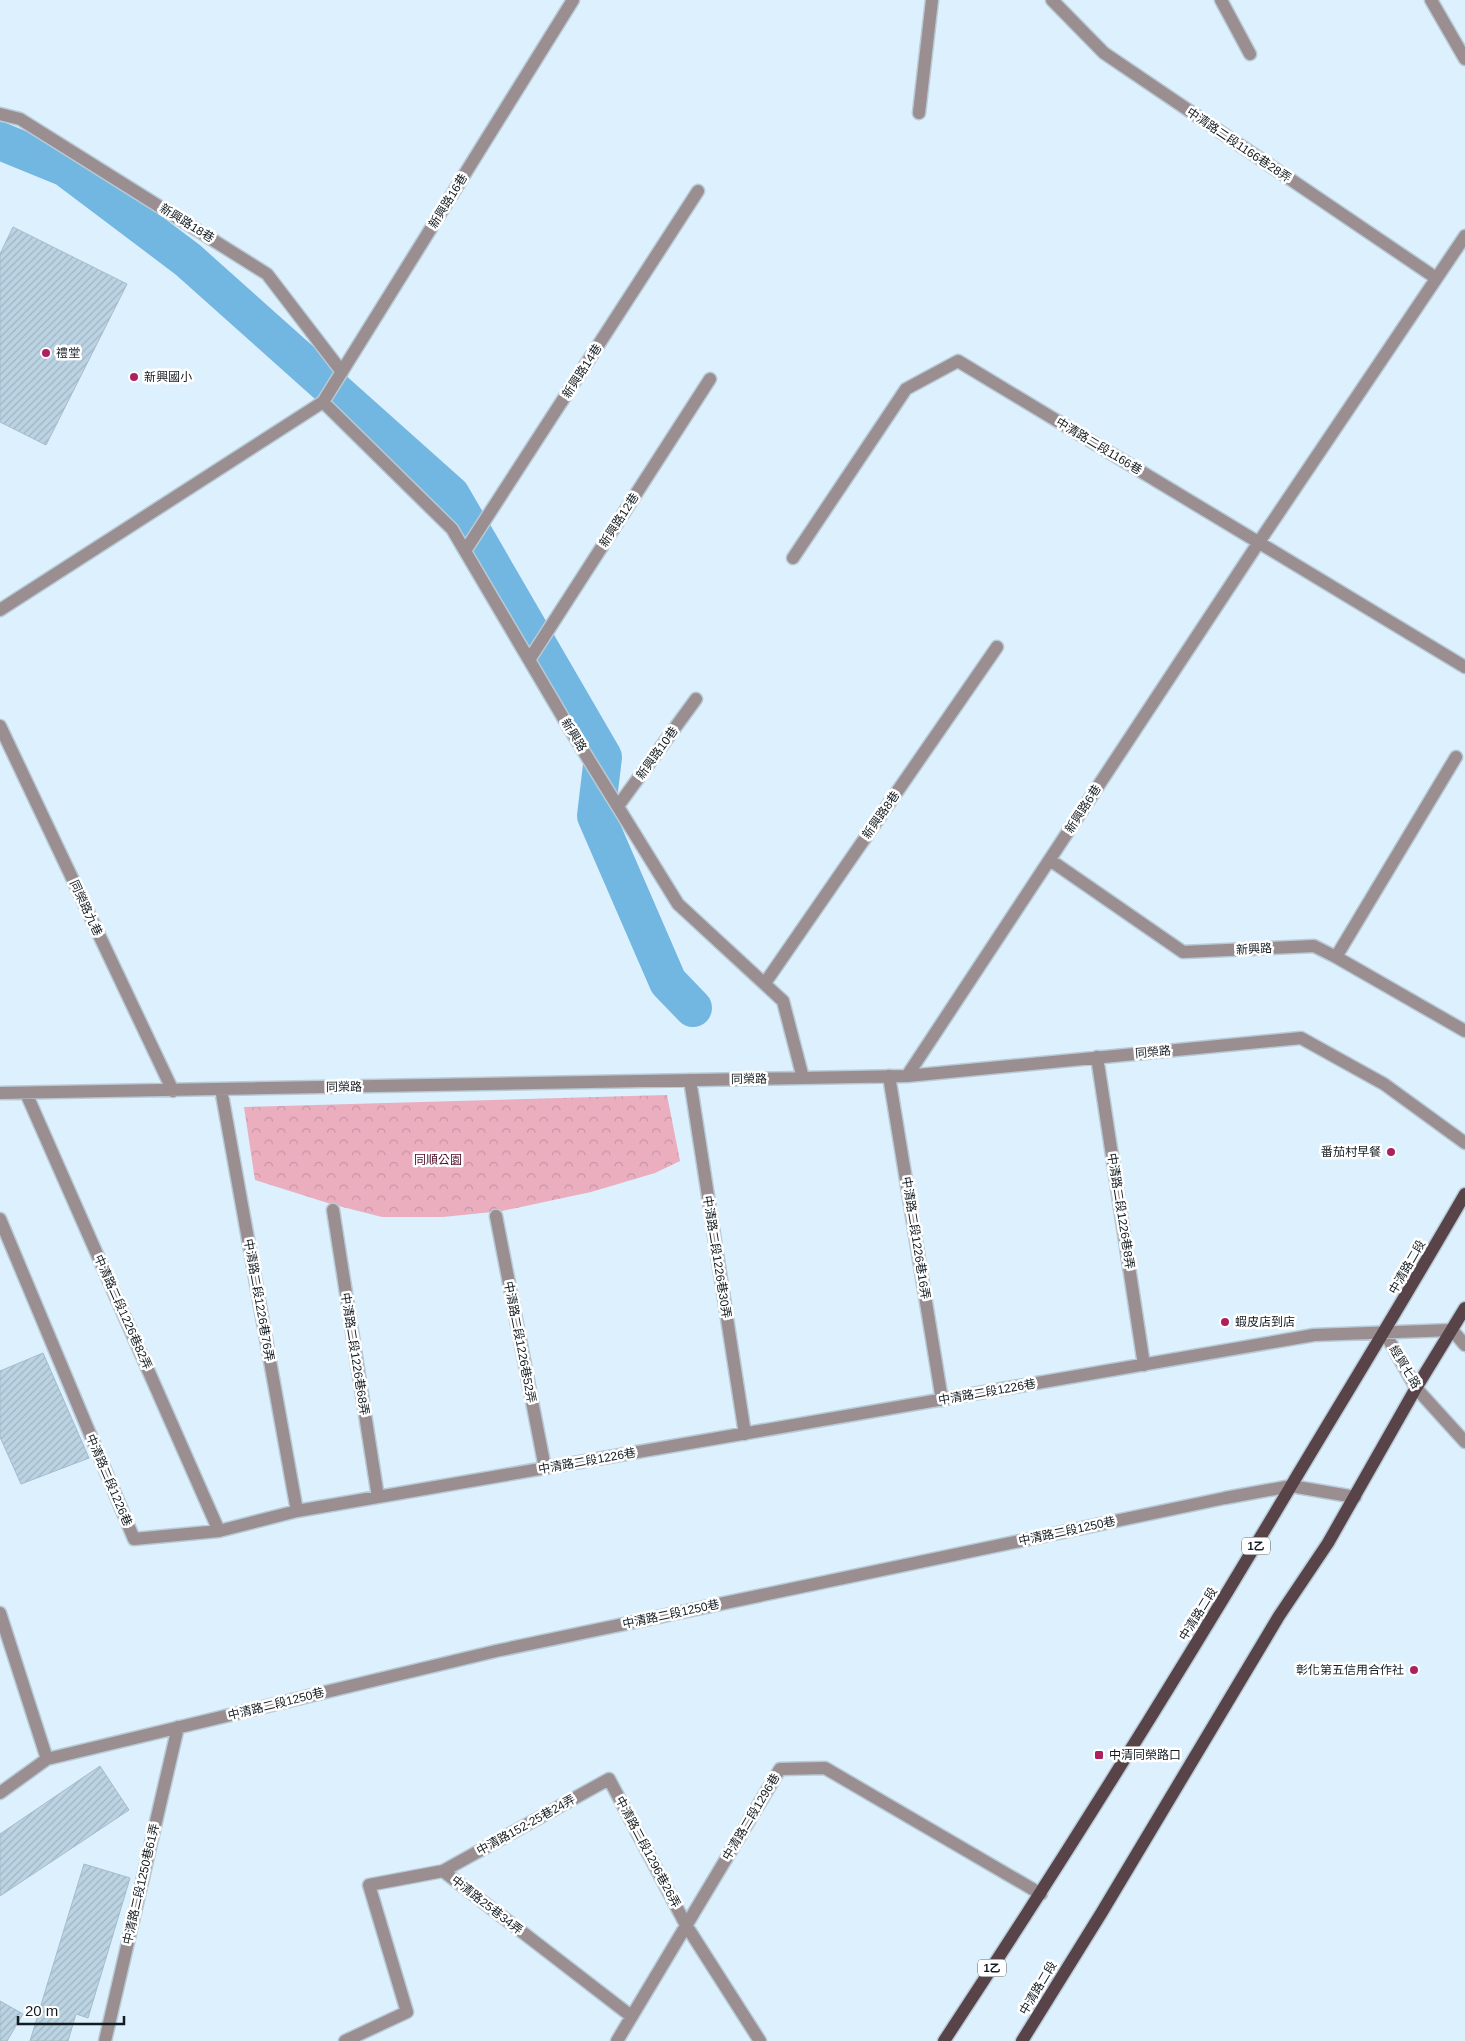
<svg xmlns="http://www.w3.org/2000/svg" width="1465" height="2041" font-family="Arial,'Noto Sans TC',sans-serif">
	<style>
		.forest { fill: url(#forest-crowns) }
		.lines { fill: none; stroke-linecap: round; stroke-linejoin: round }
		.canal { stroke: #72b7e1; stroke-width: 38 }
		.building { fill: url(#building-hatch); stroke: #a4bccb }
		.minor-casing { stroke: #b8cad5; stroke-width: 15 }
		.major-casing { stroke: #b8cad5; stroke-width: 15 }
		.minor { stroke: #9a8e91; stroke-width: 12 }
		.major { stroke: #574348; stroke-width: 12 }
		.poi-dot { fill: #ad205e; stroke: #fff; stroke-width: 2 }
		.labels { text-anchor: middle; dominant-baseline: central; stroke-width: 5; stroke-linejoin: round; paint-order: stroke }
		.shield { fill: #fff; stroke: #5a6064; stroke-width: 1 }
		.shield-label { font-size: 11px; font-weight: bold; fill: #131c21 }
		.street-label { font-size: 12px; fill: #131c21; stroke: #fff }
		.poi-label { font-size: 12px; fill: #131c21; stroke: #fff; text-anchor: start }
		.park-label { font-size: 12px; fill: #4e0d28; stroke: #fff }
	</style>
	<defs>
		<pattern id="forest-crowns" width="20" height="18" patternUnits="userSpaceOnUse" patternTransform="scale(1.25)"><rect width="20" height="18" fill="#eaaebf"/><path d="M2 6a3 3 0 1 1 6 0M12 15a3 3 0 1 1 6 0" fill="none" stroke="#c895a4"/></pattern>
		<pattern id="building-hatch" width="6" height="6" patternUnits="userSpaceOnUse" patternTransform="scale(1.25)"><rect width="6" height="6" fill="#bbd3e3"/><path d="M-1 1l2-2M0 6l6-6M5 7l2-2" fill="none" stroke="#a0b5c2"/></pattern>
	</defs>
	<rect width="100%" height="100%" fill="#dcf0fd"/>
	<path class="forest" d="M667,1095L680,1161L655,1173L591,1192L502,1211L443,1217H382L331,1204L255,1180L244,1107Z"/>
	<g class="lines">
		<path class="canal" d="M0,141L66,168L188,260L451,495L603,757L596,816L668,982L693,1008"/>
	</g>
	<path class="building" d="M13,227L127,284L46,445L0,422V254Z
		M43,1353L89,1458L21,1484L0,1437V1371Z
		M100,1766L129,1810L0,1896V1834Z
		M84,1864L130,1878L88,2018L76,2014L68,2041H30Z
		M0,2001L23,2014L7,2041H0Z"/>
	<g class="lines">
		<g class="minor-casing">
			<path id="minor" d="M1052,0L1104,53L1436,278
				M1221,0L1250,54
				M1431,0L1465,59
				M919,113L932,0
				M0,114L20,119L267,274L342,372
				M323,402L452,529L568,726L678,904L783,1001L803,1078
				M465,551L698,191
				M793,558L906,389L958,361L1465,667
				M0,610L323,402L573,0
				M529,660L710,379
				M0,726L173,1091
				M618,806L696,699
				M1050,860L1183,952L1314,946L1336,957L1465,1031
				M1336,957L1456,757
				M765,983L997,647
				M1097,1057L1144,1365
				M889,1076L942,1400
				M907,1076L1259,542L1465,236
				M690,1080L745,1434
				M221,1089L297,1511
				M0,1093L907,1076L1301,1038L1384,1084L1465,1143
				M26,1093L219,1531
				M333,1210L378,1497
				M496,1216L545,1468
				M0,1219L134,1539L219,1531L297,1511L1314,1335L1452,1330L1465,1345
				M1385,1333L1416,1388L1465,1442
				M0,1613L47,1759
				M0,1793L47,1759L496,1651L1225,1498L1291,1486L1355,1497
				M443,1871L609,1779L686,1925L760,2041
				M105,2041L178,1727
				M345,2041L407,2012L369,1885L443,1871L631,2016
				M617,2041L780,1769L825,1768L1041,1894"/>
		</g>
		<g class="major-casing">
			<path id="major" d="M944,2041C1064,1859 1179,1674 1291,1486C1349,1389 1408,1293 1465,1194
				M1022,2041L1102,1912L1279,1616L1328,1543L1416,1388L1465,1308"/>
		</g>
		<use href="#minor" class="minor"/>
		<use href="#major" class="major"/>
	</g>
	<g class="poi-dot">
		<circle cx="46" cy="353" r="5"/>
		<circle cx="134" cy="377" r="5"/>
		<circle cx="1391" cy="1152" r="5"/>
		<circle cx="1225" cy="1322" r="5"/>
		<circle cx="1414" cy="1670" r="5"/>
		<rect x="1094" y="1750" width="10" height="10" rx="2.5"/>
	</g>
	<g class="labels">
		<g class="shield">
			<rect x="1242" y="1537.5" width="28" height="17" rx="4"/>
			<rect x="978" y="1959.5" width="28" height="17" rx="4"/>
		</g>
		<g class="shield-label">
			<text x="1256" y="1546">1乙</text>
			<text x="992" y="1968">1乙</text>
		</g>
		<g class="street-label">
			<text transform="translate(1239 145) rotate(34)">中清路二段1166巷28弄</text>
			<text transform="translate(448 201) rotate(-58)">新興路16巷</text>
			<text transform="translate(187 223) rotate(32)">新興路18巷</text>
			<text transform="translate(582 371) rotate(-57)">新興路14巷</text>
			<text transform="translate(1099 446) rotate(31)">中清路二段1166巷</text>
			<text transform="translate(619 520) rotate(-57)">新興路12巷</text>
			<text transform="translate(574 735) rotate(58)">新興路</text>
			<text transform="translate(657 753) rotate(-54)">新興路10巷</text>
			<text transform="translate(1083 809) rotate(-57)">新興路6巷</text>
			<text transform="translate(881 815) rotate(-55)">新興路8巷</text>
			<text transform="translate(86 908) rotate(65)">同榮路九巷</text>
			<text transform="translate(1254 949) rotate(-3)">新興路</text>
			<text transform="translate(1153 1052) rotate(-5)">同榮路</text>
			<text transform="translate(749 1079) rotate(-1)">同榮路</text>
			<text transform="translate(344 1087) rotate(-1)">同榮路</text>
			<text transform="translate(1121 1211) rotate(81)">中清路二段1226巷8弄</text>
			<text transform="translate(916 1238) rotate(81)">中清路二段1226巷16弄</text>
			<text transform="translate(717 1257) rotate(81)">中清路二段1226巷30弄</text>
			<text transform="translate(1407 1267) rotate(-60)">中清路二段</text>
			<text transform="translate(259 1300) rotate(80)">中清路二段1226巷76弄</text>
			<text transform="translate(123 1312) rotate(66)">中清路二段1226巷82弄</text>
			<text transform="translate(520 1342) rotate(79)">中清路二段1226巷52弄</text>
			<text transform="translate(355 1354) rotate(81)">中清路二段1226巷68弄</text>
			<text transform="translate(1405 1367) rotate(59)">經貿七路</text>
			<text transform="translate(987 1392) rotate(-10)">中清路二段1226巷</text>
			<text transform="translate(587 1461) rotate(-10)">中清路二段1226巷</text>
			<text transform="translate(109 1480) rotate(67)">中清路二段1226巷</text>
			<text transform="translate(1067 1531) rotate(-12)">中清路二段1250巷</text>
			<text transform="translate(671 1614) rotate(-12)">中清路二段1250巷</text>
			<text transform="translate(1198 1614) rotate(-58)">中清路二段</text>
			<text transform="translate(276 1704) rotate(-14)">中清路二段1250巷</text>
			<text transform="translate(751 1817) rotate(-59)">中清路二段1296巷</text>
			<text transform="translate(526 1825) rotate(-29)">中清路152-25巷24弄</text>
			<text transform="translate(648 1852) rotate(62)">中清路二段1296巷26弄</text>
			<text transform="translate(141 1884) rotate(-77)">中清路二段1250巷61弄</text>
			<text transform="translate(487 1905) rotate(38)">中清路25巷34弄</text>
			<text transform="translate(1038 1988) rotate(-59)">中清路二段</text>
		</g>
		<g class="poi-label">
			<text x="56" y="353">禮堂</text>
			<text x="144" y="377">新興國小</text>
			<text x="1381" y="1152" text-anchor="end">番茄村早餐</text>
			<text x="1235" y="1322">蝦皮店到店</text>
			<text x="1404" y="1670" text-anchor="end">彰化第五信用合作社</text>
			<text x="1109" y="1755">中清同榮路口</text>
		</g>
		<g class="park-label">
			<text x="438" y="1160">同順公園</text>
		</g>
	</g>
	<path d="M18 2016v8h106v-8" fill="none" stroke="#131c21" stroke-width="2.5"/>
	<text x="25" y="2016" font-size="15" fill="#131c21" stroke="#ffffff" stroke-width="4" paint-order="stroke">20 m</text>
</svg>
